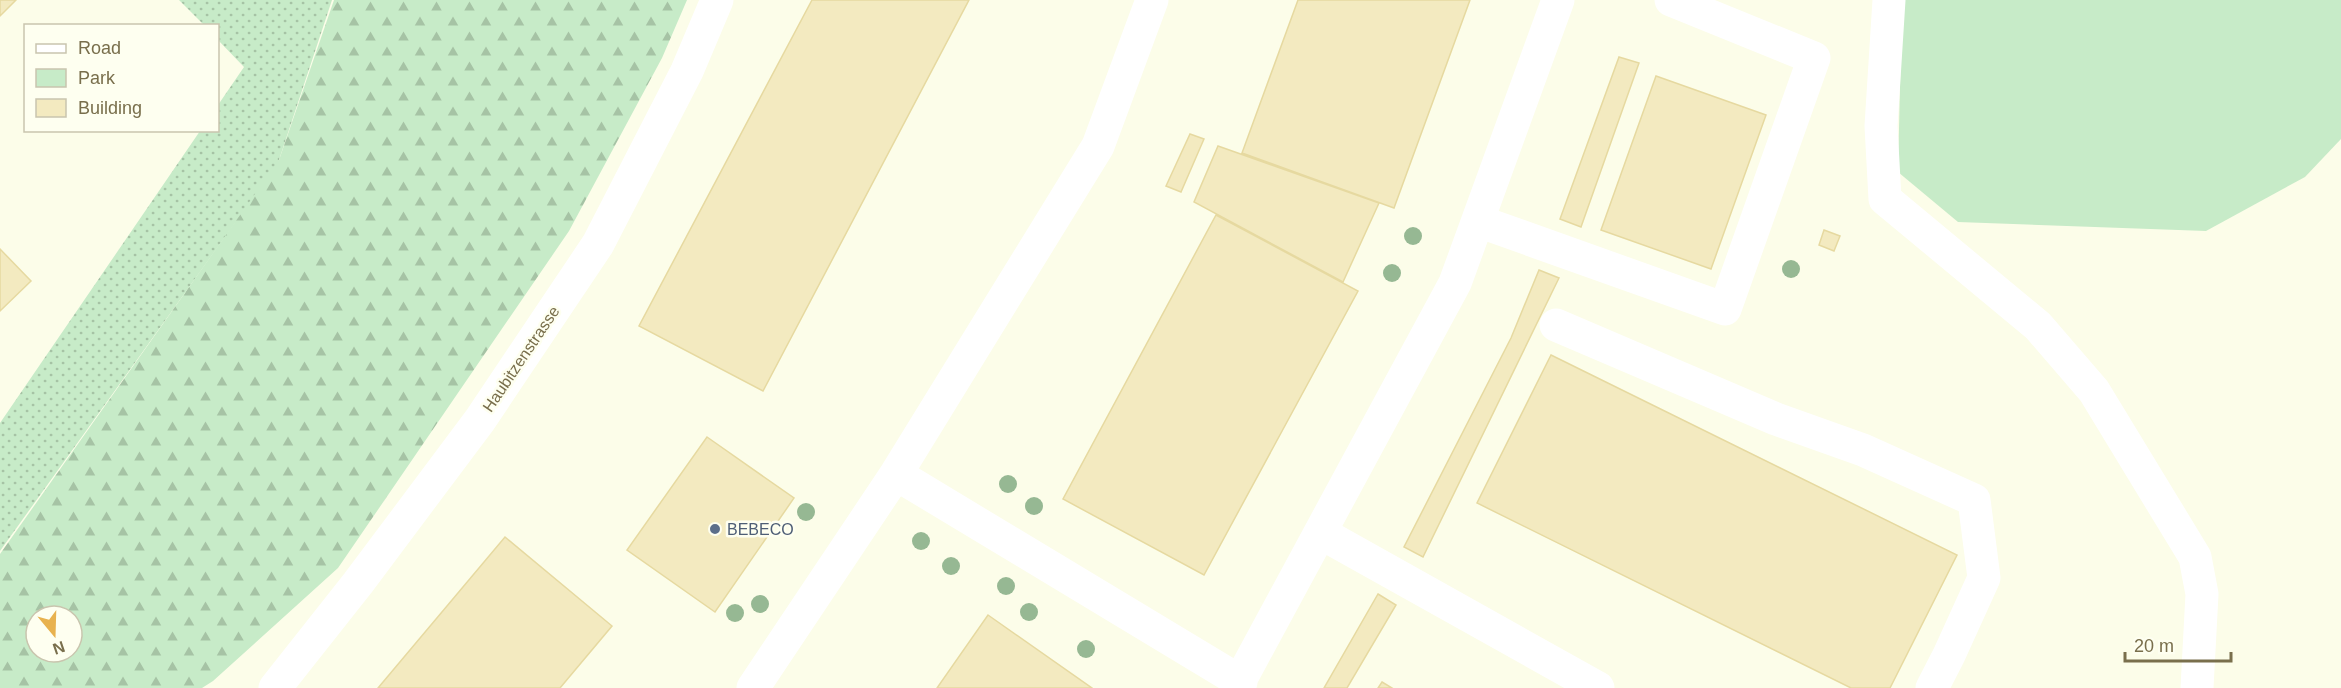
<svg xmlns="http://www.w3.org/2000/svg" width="2341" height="688" font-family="Arial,sans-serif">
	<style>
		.grass { fill: url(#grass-dots) }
		.forest { fill: url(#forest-firs); fill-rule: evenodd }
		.green { fill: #c7ebc8 }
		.building { fill: #f3eac0; stroke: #e6d9a0; stroke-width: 1.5 }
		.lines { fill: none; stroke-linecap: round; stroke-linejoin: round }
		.minor { stroke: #fff; stroke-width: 33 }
		.tree { fill: #96b893 }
		.service-dot { fill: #5c6f8a; stroke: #fefff0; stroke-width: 2 }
		.labels { text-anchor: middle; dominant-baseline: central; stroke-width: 5; stroke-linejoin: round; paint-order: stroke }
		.street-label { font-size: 16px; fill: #796f4c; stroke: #fefff0 }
		.service-label { font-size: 16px; fill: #4e5e75; stroke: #fefff0; text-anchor: start }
	</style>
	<defs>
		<pattern id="grass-dots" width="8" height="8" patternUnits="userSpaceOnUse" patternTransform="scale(1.5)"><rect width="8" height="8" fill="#c7ebc8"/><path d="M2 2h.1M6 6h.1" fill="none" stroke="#a6c3a5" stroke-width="1.8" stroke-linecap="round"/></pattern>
		<pattern id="forest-firs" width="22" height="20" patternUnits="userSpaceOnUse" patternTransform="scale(1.5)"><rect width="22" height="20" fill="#c7ebc8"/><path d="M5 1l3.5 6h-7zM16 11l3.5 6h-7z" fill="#a6c3a5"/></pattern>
	</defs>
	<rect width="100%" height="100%" fill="#fcfde9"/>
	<path class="grass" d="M179,0H332L278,163L0,551V423L200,131L218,130V105L244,67L218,40V26L204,25Z"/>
	<path class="forest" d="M334,0H687L662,58L569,231L338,568L213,681L202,688H0V554L279,160ZM36,616H72V652H36Z"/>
	<path class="green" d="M1902,0H2341V139L2305,177L2206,231L1958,222L1898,172Z"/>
	<path class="building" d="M0,0H16L0,16Z
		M812,0H969L763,391L639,326Z
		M1298,0H1470L1394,208L1242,153Z
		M1619,57L1639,63L1581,227L1560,219Z
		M1656,76L1766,115L1711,269L1601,230Z
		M1190,134L1204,139L1181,192L1166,186Z
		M1218,146L1379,203L1343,282L1194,202Z
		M1216,215L1358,291L1204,575L1063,499Z
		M1824,230L1840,236L1834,251L1819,245Z
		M0,249L31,281L0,311Z
		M1539,270L1559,278L1423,557L1404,547L1511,338Z
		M1551,355L1957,555L1890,688H1851L1477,503Z
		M707,437L794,498L715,612L627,550Z
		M505,537L612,626L560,688H378Z
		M1378,594L1396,605L1347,688H1324Z
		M988,615L1092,688H937Z
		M1382,682L1392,688H1378Z"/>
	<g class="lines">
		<path class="minor" d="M1889,0L1881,126L1885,199L2038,326L2094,391L2195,557L2202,594L2197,688
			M1478,221L1725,309L1814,58L1671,0
			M1556,325L1776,419L1863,450L1974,500L1984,578L1949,655L1932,688
			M896,474L1241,682
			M1321,533L1598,688
			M275,688L358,583L480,420L598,244L687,71L717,0
			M753,688L896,474L1098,146L1152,0
			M1236,688L1455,283L1558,0"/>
	</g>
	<g class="tree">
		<circle cx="1413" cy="236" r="9"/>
		<circle cx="1791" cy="269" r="9"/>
		<circle cx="1392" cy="273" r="9"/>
		<circle cx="1008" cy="484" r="9"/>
		<circle cx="1034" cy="506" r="9"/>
		<circle cx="806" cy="512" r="9"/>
		<circle cx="921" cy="541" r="9"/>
		<circle cx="951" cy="566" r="9"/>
		<circle cx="1006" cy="586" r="9"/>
		<circle cx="760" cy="604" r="9"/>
		<circle cx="1029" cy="612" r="9"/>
		<circle cx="735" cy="613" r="9"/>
		<circle cx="1086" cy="649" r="9"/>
	</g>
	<circle class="service-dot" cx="715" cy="529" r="6"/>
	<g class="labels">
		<g class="street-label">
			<text transform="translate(521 359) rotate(-56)">Haubitzenstrasse</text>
		</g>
		<g class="service-label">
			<text x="727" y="529">BEBECO</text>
		</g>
	</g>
	<rect x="24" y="24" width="195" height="108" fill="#fefff0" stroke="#c9c5ae" stroke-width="1.5"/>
	<rect x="36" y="44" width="30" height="9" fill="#ffffff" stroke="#c9c5ae" stroke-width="1.5"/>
	<text x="78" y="54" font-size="18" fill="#796f4c">Road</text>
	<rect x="36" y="69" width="30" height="18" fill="#c7ebc8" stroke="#c9c5ae" stroke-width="1.5"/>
	<text x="78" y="84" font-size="18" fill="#796f4c">Park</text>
	<rect x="36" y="99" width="30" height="18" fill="#f3eac0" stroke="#c9c5ae" stroke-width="1.5"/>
	<text x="78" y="114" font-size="18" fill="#796f4c">Building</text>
	<g transform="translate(54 634) rotate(161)"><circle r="28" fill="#fefff0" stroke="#c9c5ae" stroke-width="1.5"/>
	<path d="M0-4.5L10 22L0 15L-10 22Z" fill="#e8b24e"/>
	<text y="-9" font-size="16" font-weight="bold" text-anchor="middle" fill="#796f4c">N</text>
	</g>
	<path d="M2125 652v9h106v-9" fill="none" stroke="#796f4c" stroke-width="3"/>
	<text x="2134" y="652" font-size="18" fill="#796f4c" stroke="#fefff0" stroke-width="4.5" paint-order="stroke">20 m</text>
</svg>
